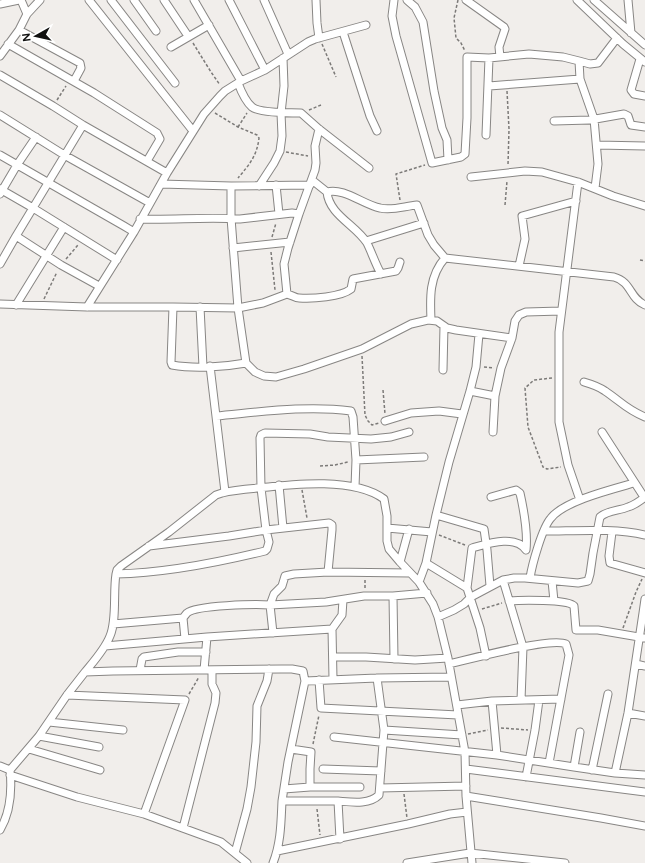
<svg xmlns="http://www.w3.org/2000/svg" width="645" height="863" font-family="Figtree,sans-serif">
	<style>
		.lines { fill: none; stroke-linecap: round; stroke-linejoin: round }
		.street-casing { stroke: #888684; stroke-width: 9 }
		.path { stroke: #7c7a78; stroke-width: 1.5; stroke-dasharray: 3 2; stroke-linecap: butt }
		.street { stroke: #fff; stroke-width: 7 }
	</style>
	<rect width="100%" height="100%" fill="#f1eeeb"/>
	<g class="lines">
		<g class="street-casing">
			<path id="street" d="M21,0L27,14
				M89,0L193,131
				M111,0L175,83
				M134,0L156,31
				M164,0L188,36
				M194,0L241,81
				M229,0L265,70
				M264,0L288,54
				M316,0L317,23L319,38
				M394,0L392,16L396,36L432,163L461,157L465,154L467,118V57L489,58L529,54L563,57L579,61L580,79L594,119L598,164L595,188
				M407,0L415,7L423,22L434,91L442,128L447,140L448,160
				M466,0L504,27L505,29L499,47L500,57
				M577,0L623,44L645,62
				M594,0L645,45
				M628,0L631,33
				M0,4L19,0
				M19,30L80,63L81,68L74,81
				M343,32L370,116L377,131
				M8,44L94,93L157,133L160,139L147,161
				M171,47L209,25
				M0,56L19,30L27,14L40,0
				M640,59L631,90L634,94L645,96
				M579,61L590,64L598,63L617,38
				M0,75L53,106L83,125L167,173
				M238,83C241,91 245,101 252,107C259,113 291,113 301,113L319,129L369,168
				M489,86L580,79
				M0,115L66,156L150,203
				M554,121L590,120L624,114L628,116L631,125L645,127
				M83,125L16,236L61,265L99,286
				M486,135L489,58
				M597,145L645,146
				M0,155L124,226L134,232L167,173L204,114L220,96L225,91L241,81L265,70L308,42L315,39L366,25
				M471,177L525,171L542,172L578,182L613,196L645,206
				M312,180L327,192C329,215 356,225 367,243C372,253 375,263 381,274
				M578,182L559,332V422L568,465L580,500
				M161,184L231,186L310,185
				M276,185L279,214
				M259,186L274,163L280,151L282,136L281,113L284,86L283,58
				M0,189L33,208L117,260
				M327,192C343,187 364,205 380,208C392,211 405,206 417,205L428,235L434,245L445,258L614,277C632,282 629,298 645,305
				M0,194L17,165L36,137
				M299,214L315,170L316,163L315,146L319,129
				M140,219C173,220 206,217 240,219L292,213L299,214L288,248L284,264L287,294L263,303L238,308L231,218V186
				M366,241L424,223
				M233,248L290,242
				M0,264L16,236
				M519,266L525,239L522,216L576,201
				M287,294C292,295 295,298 299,298C312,299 341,297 351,289L353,279L396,271L398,268L400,262
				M0,304L87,307H173
				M16,305L64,227
				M87,307L134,232
				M173,307L238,308L246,363C224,367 194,369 172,365L171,362Z
				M200,307L203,367
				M431,320C430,298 429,276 445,258
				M246,363L255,372L264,376L276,377L304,369L362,349L411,324L428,320L437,321L447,328L456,330L512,338
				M210,366L225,492
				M443,370L444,326
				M584,382C591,384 598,386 605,391C620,401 627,410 645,417
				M470,391L495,396
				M216,416C260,412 307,405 351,411L353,417L356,460L355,487
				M385,421L411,413L439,411L462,414
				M409,432L391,437L371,439L328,437L310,434L265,433L261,435L260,438L261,488L266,530L329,523L332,525V530L328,572L410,573
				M493,432L495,396L501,368L512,338L515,321L519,315L526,312L561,311
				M602,432L644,497
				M356,460L424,457
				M279,485L283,528
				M436,515L484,529L487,550L490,586
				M387,528L432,532
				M544,531C575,531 615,528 645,535
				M612,532L609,556L610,563L645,573
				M149,546L229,536L266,530L269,542L267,549L265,551C216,563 166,573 116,574C113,592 117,620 110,636C105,649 94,661 85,672L113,671L281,669H292L303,671L305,681L288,762L282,801H338L340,839
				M400,562L409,529
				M426,563L467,588L480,628L486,656
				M116,574L117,570L121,566L169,532L216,495L222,493C233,490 246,489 258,488C294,484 354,477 384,499L387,516V541L389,549L400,562L419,582L433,604L438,617L448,658L465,752L466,796L472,863
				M530,578C532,565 542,528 551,518C564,501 613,489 634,483
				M503,580L523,647L521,700
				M552,581L554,601
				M419,582L426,563L436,515L449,462L470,391L476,367L479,334
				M467,588L472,548C487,544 515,534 526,550C528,531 524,511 520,493L516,490L491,497
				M393,596L394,659
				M509,601C520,600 568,599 574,606L576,630H598L645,638
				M643,613L645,599
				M438,617L454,610L464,604L471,597L503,580L514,578H525L578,583L588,581L590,574L593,553L600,517C608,510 619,511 628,507C635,505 640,501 645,497
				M183,618C184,617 185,615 187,613C196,605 257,604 270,605L274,594L282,586L285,576L294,574L328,572
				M113,624L183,618L185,639
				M273,633L270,605L326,602L364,596H393L427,593
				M105,646L207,637L332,629
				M333,657H366L415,660L448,658
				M449,664C470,659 551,637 566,644L569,655L549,763
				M636,664L645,666
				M140,670L142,659L144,657L178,652H206
				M204,670L207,637
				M333,679L332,629L342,615L343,600
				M319,680L321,708L458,715
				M305,681L377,678L451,677
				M492,701L497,755
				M457,705L492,701L561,699
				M628,713L645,716
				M49,722L123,730
				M384,730L462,735
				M39,736L99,747
				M334,737L497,755L574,767L580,732
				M29,749L100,770
				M291,749L311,752L310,769V787H360
				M0,766L10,770
				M574,767L615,773L645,775
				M323,769L381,771
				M466,769L645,792
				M592,770L608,694
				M615,773L628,713L643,613H645
				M10,775L77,797L144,814L185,700L67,695
				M526,777L535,730L539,700
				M380,788L466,786
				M284,789L310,787
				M466,796L601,818L645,826
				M338,801C351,802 369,805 379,795L384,730L377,678
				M144,814L221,842L247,863
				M183,828L215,703L216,693L212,684V670
				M0,830C10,813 12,790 10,770L39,736L67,695L85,672
				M277,851L408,824L450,814L467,812
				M235,853L247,809L251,787L256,742L257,706L267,681L269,669
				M273,863C281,843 281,822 282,801
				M407,863L470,853L565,863"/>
		</g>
		<path class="path" d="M458,0L454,18L456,38L461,43L465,51
			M193,43L211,72L220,85
			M322,44L336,77
			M507,91L509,129L508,165
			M57,100L66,86
			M309,110L321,105
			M215,113L238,127L257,135L259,138C257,156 249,165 238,178
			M238,127L247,113
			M286,152L308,156
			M400,200L396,174L425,165
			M505,205L507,181
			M272,237L276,223
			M271,252L275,290
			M66,259L78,245
			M640,260L645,261
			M44,299L57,272
			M362,356L365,415L368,421L372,425L379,423
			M484,367L494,368
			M552,378L534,380L525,388L528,427L543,467L547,469L561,467
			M383,390L385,414
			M320,466L335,465L348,462
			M302,490L307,518
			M439,535L465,545
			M365,588V580
			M482,609L502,603
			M623,628L636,592L642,579
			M189,694L199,677
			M501,728L528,730
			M468,734L488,730
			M313,744L319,715
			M404,794L407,818
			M317,809L320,835"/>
		<use href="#street" class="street"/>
	</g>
	<g transform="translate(36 36) rotate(262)" stroke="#ffffff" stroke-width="3" paint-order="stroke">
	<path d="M0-3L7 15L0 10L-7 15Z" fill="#111110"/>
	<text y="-6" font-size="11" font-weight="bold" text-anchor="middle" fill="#111110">N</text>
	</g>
</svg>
